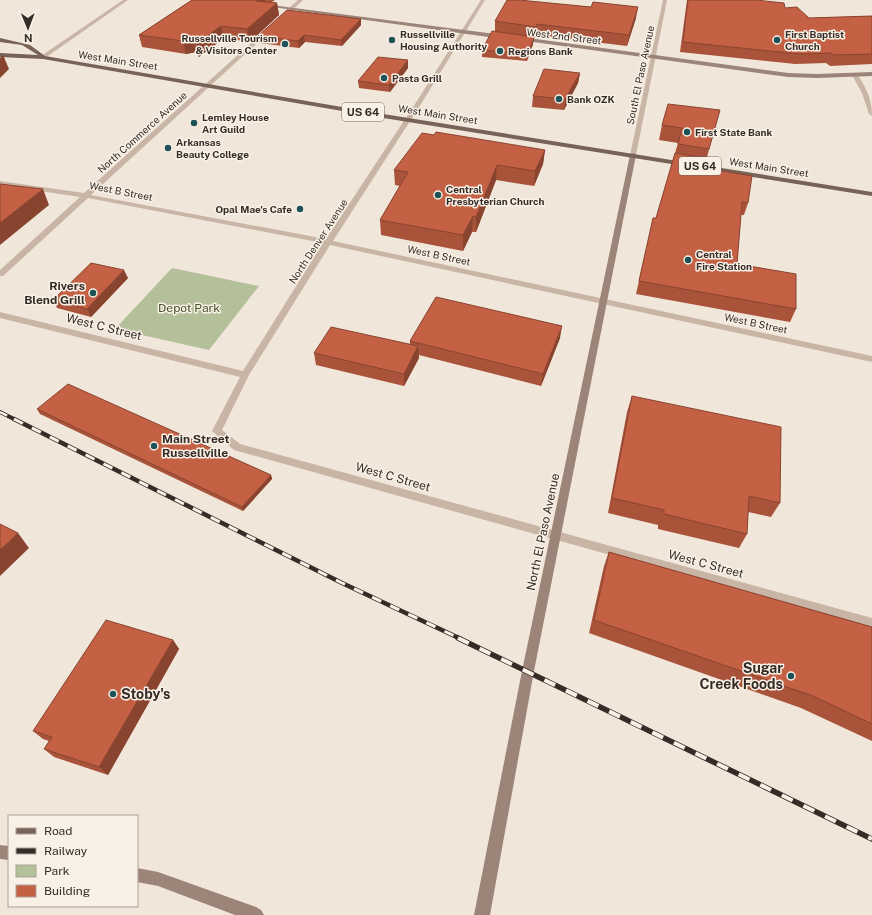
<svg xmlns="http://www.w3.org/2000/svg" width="872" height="915" font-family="'Public Sans',sans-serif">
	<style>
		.green { fill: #b4c09a }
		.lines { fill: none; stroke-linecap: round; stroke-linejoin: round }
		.street { fill: #c9b5a6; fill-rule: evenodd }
		.secondary { fill: #9c8478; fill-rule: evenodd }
		.primary { fill: #776258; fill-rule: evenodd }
		.rail-far2-casing { stroke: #352b27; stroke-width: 4 }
		.rail-far1-casing { stroke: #352b27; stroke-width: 4.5 }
		.rail-casing { stroke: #352b27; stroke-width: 5.5 }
		.rail-far2 { stroke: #f9f0e6; stroke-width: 2.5; stroke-dasharray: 8; stroke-linecap: butt }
		.rail-far1 { stroke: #f9f0e6; stroke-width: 3; stroke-dasharray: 10; stroke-linecap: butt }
		.rail { stroke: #f9f0e6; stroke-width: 4; stroke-dasharray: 12; stroke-linecap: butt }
		.wall { fill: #a9533b }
		.shaded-wall { fill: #894430 }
		.building { fill: #c46145; stroke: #894430 }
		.poi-dot { fill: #1d5356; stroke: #f9f0e6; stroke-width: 1.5 }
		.labels { text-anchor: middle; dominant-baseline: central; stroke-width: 3; stroke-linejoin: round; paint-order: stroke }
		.far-poi-label { font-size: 10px; font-weight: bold; fill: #352b27; stroke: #f9f0e6; text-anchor: start }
		.far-street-label { font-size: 10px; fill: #352b27; stroke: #f9f0e6 }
		.shield { fill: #f9f0e6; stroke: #706660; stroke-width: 1 }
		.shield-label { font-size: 11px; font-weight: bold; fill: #352b27 }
		.poi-label { font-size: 12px; font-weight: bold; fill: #352b27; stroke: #f9f0e6; text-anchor: end }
		.park-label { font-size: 12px; fill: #45532b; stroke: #f9f0e6 }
		.street-label { font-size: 12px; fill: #352b27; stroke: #f9f0e6 }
		.near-poi-label { font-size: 14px; font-weight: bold; fill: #352b27; stroke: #f9f0e6; text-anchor: end }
	</style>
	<rect width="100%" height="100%" fill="#f1e6da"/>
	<path class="green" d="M172,268L259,286L209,350L115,329Z"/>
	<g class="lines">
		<path class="street" d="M123,0H128L45,58H41V56Z
			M298,0H303L284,18H280V16Z
			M481,0H485L421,104L333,241L872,356V362L330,245L249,375L222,430L240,444L872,618V628L234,450L212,431L240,377L0,318V312L243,371L323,243L88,198L3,276H0V270L80,197L0,185V181L84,193L267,29L269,30V32L91,195L326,239L415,104Z
			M663,0H667L636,155L633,157L630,155Z
			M853,74H857C866,87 872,99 872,116L869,114L862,93L852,75Z"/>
		<path class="secondary" d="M263,4L503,35L506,37L503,39L265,6Z
			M521,37L788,73L817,74L872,72V76L817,78L788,77L519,40V38Z
			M633,153L636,155L534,671L490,915H474L522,671L630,155Z
			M0,845L9,846V860L0,859Z
			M137,868L158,872L256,907L261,910L264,915H235L158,886L137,882Z"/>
		<path class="primary" d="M0,38L30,45L45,56L377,113L872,192V196L377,117L43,59L0,57V53L38,55L22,45L0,42Z"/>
		<g class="rail-far2-casing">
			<path id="rail-far2" d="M0,412L16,420"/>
		</g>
		<g class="rail-far1-casing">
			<path id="rail-far1" d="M14,419L342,583L461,639"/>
		</g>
		<g class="rail-casing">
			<path id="rail" d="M458,638L872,839"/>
		</g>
		<use href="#rail-far2" class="rail-far2"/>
		<use href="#rail-far1" class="rail-far1"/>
		<use href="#rail" class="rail"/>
	</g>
	<path class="wall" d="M192,0H275L272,2L277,3L279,15L250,42L224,38L199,57L196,52L186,54L142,47L139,35Z
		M687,0H756L785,8L809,18L872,16V64L830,66L826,63L795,64L680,52Z
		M636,18L627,46L536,35L535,38H533V44L527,61L482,57V50L495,31V21Z
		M361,19V25L342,46L305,42L299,48L259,43L258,36Z
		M408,60V68L390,92L359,88L358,81Z
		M580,73L578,83L564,110L532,107L533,96Z
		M720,110L704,168L748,203L744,215H741L737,264L796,309L790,322L636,294L653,218H656L678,143L659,140L662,125Z
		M545,150L543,164L534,186L496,180L476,232H472L463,251L381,235L380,220L400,186L395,185L394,170Z
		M128,278L91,317L57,308L53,300Z
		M560,338L541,386L419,355V358L404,386L316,365L314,353L410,344V341Z
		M632,396L780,503L771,517L748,512L747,534L739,548L658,529V525L608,513L627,412Z
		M37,409L271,475L272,479L243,511L40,414Z
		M609,552L872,627V741L801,708L589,633L604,566Z
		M173,640L179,649L108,775L54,757L44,749L49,741L43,739L33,731Z"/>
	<path class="shaded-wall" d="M257,0H265L266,7L256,1Z
		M277,3L279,15L250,42L247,29Z
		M638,7L636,18L627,46L629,35Z
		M361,19V25L342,46L341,40Z
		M537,24L536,35L535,38L536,27Z
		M221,26L224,38L199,57L196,44Z
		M304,35L305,42L299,48L298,41Z
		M534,37L533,44L527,61L528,54Z
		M193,39L196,52L186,54L183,41Z
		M3,55L9,69L0,78V58Z
		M408,60V68L390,92L389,85Z
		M580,73L578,83L564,110L565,99Z
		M545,150L543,164L534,186L535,171Z
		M497,165L496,180L476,232V217Z
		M43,189L49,205L0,245V223Z
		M473,216L472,232L463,251V235Z
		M124,270L128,278L91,317L87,309Z
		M562,326L560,338L541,386L543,374Z
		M418,346L419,358L404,386V374Z
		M271,475L272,479L243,511L242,507Z
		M18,533L29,548L0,576V550Z
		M173,640L179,649L108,775L99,767Z"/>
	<path class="building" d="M192,0H257L256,1L277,3L247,29L221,26L196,44L193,39L183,41L139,35Z
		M507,0H519L591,7L593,2L638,7L629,35L537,24L536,27L495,21Z
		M688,0H756L784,3L785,8L797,7L809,18L872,16V54L834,55L831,53L799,54L683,42Z
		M287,10L361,19L341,40L304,35L298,41L258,36Z
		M492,31L534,37L528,54L482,50Z
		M378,57L408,60L389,85L358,81Z
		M544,69L580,73L565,99L533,96Z
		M668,104L720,110L709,149L678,144L682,128L662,125Z
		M436,132L545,150L535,171L497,165L476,217L473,216L463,235L380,220L408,172L394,170L422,133L434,135Z
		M675,153L706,158L704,168L752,176L748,203L742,202L737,264L796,274V309L639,281L653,218H656Z
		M0,184L43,189L0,223Z
		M91,263L124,270L87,309L53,300Z
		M436,297L562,326L543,374L410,341Z
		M331,327L418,346L404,374L314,353Z
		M68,384L271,475L242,507L37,409Z
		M632,396L781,427L780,503L749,496L747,534L664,514V510L612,498Z
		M0,524L18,533L0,550Z
		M609,552L872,627V724L813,696L594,620Z
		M106,620L173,640L99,767L44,749L52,737L33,731Z"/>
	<g class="poi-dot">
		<circle cx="392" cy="40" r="4"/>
		<circle cx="777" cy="40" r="4"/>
		<circle cx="285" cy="44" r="4"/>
		<circle cx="500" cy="51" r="4"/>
		<circle cx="384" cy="78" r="4"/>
		<circle cx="559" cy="99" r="4"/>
		<circle cx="194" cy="123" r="4"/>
		<circle cx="687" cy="132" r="4"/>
		<circle cx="168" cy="148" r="4"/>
		<circle cx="438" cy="195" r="4"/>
		<circle cx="300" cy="209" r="4"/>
		<circle cx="688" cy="260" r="4"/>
		<circle cx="93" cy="293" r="4"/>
		<circle cx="154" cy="446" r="4"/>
		<circle cx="791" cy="676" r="4"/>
		<circle cx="113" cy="694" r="4"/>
	</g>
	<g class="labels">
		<g class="far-poi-label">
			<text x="400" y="34">Russellville<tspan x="400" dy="12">Housing Authority</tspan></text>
			<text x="785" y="34">First Baptist<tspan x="785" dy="12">Church</tspan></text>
			<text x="277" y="38" text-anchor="end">Russellville Tourism<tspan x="277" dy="12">&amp; Visitors Center</tspan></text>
			<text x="508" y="51">Regions Bank</text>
			<text x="392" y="78">Pasta Grill</text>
			<text x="567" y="99">Bank OZK</text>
			<text x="202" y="117">Lemley House<tspan x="202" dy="12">Art Guild</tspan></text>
			<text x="695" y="132">First State Bank</text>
			<text x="176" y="142">Arkansas<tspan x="176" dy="12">Beauty College</tspan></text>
			<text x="446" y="189">Central<tspan x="446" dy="12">Presbyterian Church</tspan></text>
			<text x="292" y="209" text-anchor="end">Opal Mae's Cafe</text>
			<text x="696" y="254">Central<tspan x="696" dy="12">Fire Station</tspan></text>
		</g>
		<g class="far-street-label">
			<text transform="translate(564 36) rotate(7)">West 2nd Street</text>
			<text transform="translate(118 60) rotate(9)">West Main Street</text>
			<text transform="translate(640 75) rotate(-78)">South El Paso Avenue</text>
			<text transform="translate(438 114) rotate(9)">West Main Street</text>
			<text transform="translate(142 132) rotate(-42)">North Commerce Avenue</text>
			<text transform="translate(769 167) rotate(9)">West Main Street</text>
			<text transform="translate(121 191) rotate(11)">West B Street</text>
			<text transform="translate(318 241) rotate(-57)">North Denver Avenue</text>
			<text transform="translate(439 255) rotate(12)">West B Street</text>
			<text transform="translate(756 323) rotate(12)">West B Street</text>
		</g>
		<g class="shield">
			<rect x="342" y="103" width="42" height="18" rx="3"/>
			<rect x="679" y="157" width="42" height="18" rx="3"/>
		</g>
		<g class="shield-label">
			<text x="363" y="112">US 64</text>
			<text x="700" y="166">US 64</text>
		</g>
		<g class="poi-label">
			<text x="85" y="286">Rivers<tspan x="85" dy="14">Blend Grill</tspan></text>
			<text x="162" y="439" text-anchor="start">Main Street<tspan x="162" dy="14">Russellville</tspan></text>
		</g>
		<g class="park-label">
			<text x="189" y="308">Depot Park</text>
		</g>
		<g class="street-label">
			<text transform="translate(104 327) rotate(14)">West C Street</text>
			<text transform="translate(393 477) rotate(16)">West C Street</text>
			<text transform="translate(543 532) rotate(-78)">North El Paso Avenue</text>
			<text transform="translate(706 564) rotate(15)">West C Street</text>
		</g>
		<g class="near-poi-label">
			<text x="783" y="668">Sugar<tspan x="783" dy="16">Creek Foods</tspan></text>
			<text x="121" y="694" text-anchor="start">Stoby's</text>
		</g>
	</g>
	<rect x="8" y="815" width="130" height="92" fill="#f9f0e6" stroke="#aba19a"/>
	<rect x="16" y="828" width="20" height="6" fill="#776258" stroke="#aba19a"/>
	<text x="44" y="835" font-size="12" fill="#352b27">Road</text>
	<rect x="16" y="848" width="20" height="6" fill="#352b27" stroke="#aba19a"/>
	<text x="44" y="855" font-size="12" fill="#352b27">Railway</text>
	<rect x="16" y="865" width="20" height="12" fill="#b4c09a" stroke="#aba19a"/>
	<text x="44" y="875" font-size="12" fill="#352b27">Park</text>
	<rect x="16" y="885" width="20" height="12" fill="#c46145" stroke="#aba19a"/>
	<text x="44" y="895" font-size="12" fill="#352b27">Building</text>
	<g transform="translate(28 28) rotate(179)" stroke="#f9f0e6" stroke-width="3" paint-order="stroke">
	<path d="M0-3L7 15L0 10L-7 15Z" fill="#352b27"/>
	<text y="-6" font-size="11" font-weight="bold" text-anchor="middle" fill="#352b27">N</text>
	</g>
</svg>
